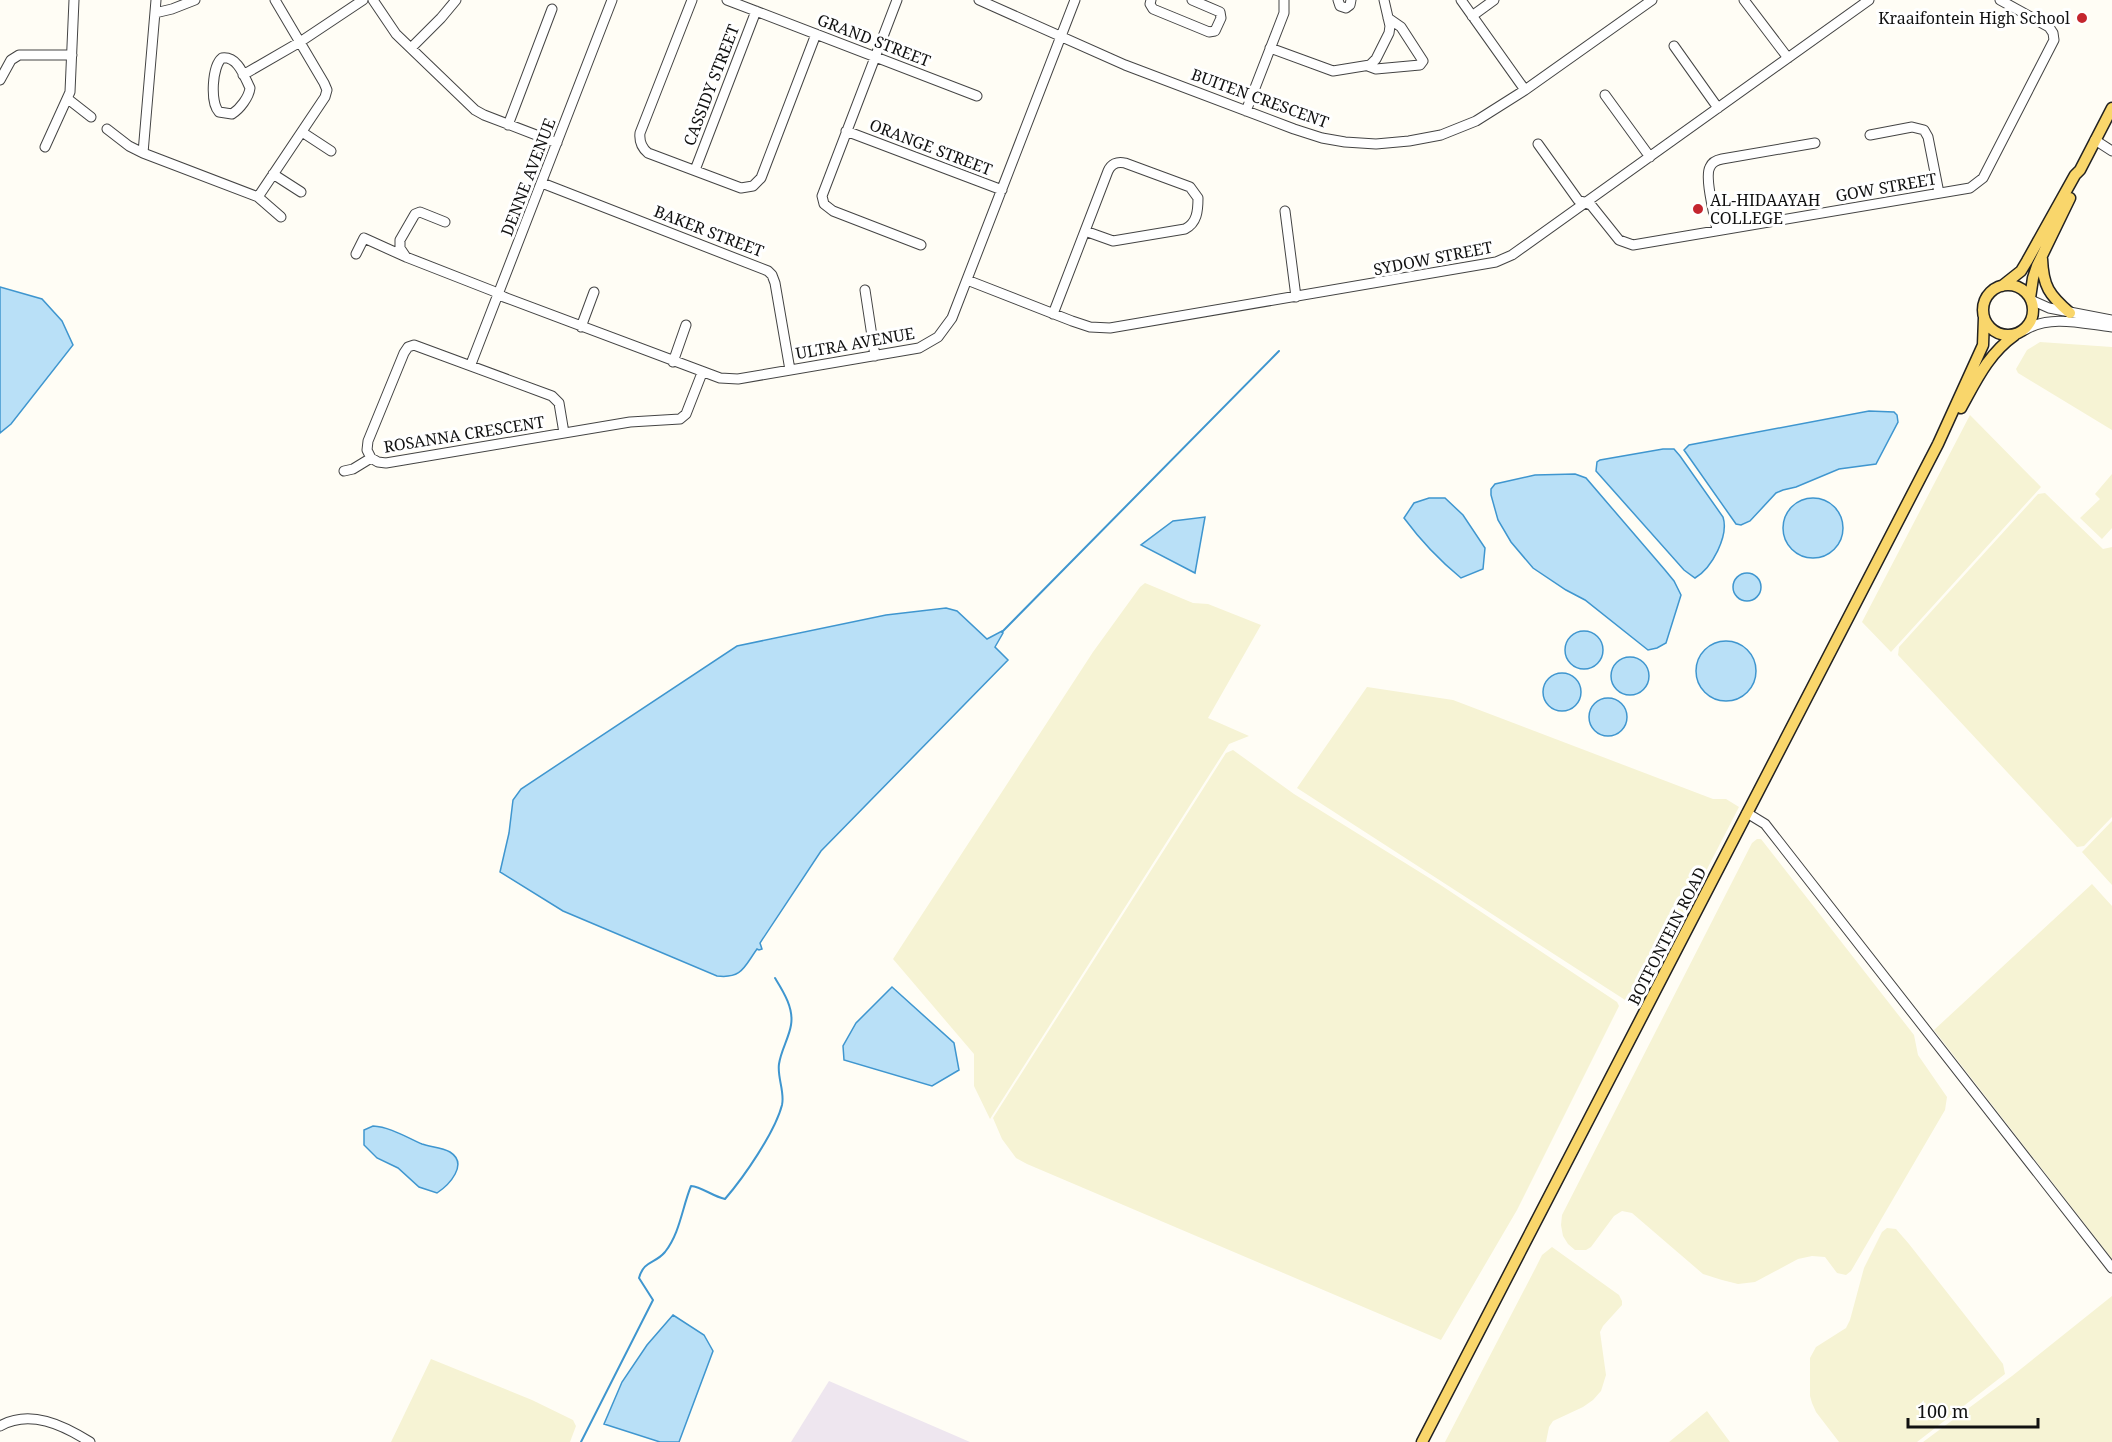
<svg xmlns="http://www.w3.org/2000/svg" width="2112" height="1442" font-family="'Noto Serif',serif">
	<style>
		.industrial { fill: #eee6ef }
		.farmland { fill: #f6f3d4 }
		.water { fill: #b9e0f7; stroke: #3f96cf; stroke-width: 1.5 }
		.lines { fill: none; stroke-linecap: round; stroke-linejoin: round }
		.stream { stroke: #3f96cf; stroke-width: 2 }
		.minor-casing { stroke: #444; stroke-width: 11 }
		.major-casing { stroke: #222; stroke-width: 13 }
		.minor { stroke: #fff; stroke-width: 9 }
		.major { stroke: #f9d66b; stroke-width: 10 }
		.poi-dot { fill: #c4262e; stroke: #fff; stroke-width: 2 }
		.labels { text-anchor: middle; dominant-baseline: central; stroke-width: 6; stroke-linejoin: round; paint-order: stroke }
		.poi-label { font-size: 16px; fill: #111; stroke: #fff; text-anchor: end }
		.street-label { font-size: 16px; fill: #111; stroke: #fff }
	</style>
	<rect width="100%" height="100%" fill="#fffdf5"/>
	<path class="industrial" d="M829,1381L970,1442H791Z"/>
	<path class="farmland" d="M2040,342L2112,347V430L2018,373L2016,369L2027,350Z
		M1970,415L2041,487L1891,652L1862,622Z
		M2112,474V528L2102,539L2080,518L2100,499L2095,494Z
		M2045,493L2103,549L2112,547V817L2084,846L2077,847L1898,655L1899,647L2038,494Z
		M1145,583L1193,603L1208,604L1261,625L1208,718L1249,736L1229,744L990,1119L974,1086V1054L893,959L1093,652L1140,587Z
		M1367,687L1453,700L1713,799H1726L1739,807L1636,1007L1297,788Z
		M1233,750L1294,794L1439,884L1617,1002L1619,1006L1517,1210L1441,1340L1027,1164L1016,1158L1002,1139L993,1118L1226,753Z
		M2112,821V885L2082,852Z
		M1757,839H1761L1914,1035L1918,1055L1947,1097L1945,1110L1851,1271L1846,1275L1837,1273L1825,1257L1812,1256L1798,1259L1755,1282L1738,1284L1722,1280L1703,1274L1632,1213L1622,1211L1614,1216L1591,1247L1586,1250H1575L1568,1244L1563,1236L1561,1225L1562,1215L1752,843Z
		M2092,884L2112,906V1259L1934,1030Z
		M1887,1228L1896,1229L1909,1244L1990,1347L2003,1364L2005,1374L1917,1442H1839L1816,1412L1812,1403L1810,1396V1358L1816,1347L1846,1328L1850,1320L1864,1268L1882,1232Z
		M1552,1247L1619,1295L1622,1301V1305L1603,1326L1600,1332L1606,1375L1601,1391L1593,1400L1583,1407L1553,1421L1549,1427L1546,1442H1445L1535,1269L1542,1255Z
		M2112,1296V1442H1923L2012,1376Z
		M431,1359L532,1400L573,1420L576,1426L570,1442H391Z
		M1707,1411L1730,1442H1669L1680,1433Z"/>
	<path class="water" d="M0,287L42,299L62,321L73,345L11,424L0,433Z
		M1869,411L1894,412L1897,415L1898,422L1876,464L1839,469L1796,487L1783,490L1776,493L1750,521L1741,525L1736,524L1684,450L1689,445Z
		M1663,449H1674L1680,456L1723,517C1729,536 1712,568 1695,578L1684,570L1596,471L1597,462L1600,460Z
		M1575,474L1586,478L1665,570L1674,581L1681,595L1666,643L1657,648L1648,650L1585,600L1566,590L1533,568L1511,542L1498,520L1491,495V489L1495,484L1535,475Z
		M1783 528a30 30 0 1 1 60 0a30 30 0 1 1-60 0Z
		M1429,498H1445L1463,515L1485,548L1483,569L1461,578C1439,560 1421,541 1404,518L1414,503Z
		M1205,517L1195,573L1141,545L1173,521Z
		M1733 587a14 14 0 1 1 28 0a14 14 0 1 1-28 0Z
		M946,608L957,611L987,639L1002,631L1003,633L995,647L1008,660L821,851L760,943L762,949L759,950L757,949C744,967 742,979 717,976L563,911L500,872L509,833L513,800L521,789L737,646L886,615Z
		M1565 650a19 19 0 1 1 38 0a19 19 0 1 1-38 0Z
		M1696 671a30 30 0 1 1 60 0a30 30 0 1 1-60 0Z
		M1611 676a19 19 0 1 1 38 0a19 19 0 1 1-38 0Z
		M1543 692a19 19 0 1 1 38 0a19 19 0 1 1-38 0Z
		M1589 717a19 19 0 1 1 38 0a19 19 0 1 1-38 0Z
		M892,987L954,1043L959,1070L932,1086L844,1060L843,1046L856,1023Z
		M373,1126C390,1127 406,1137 422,1144C430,1147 442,1147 450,1152C469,1164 449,1185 437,1193L419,1187L398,1168L377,1158L364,1145V1130Z
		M673,1315L704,1335L713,1351L679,1442H660L604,1424L622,1382L647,1345Z"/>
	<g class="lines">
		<path class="stream" d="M1002,632L1279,351
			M581,1442L653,1300L639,1278C644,1260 655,1264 665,1252C680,1233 682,1208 691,1186C702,1187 712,1196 725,1199C744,1177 775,1132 782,1105C785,1092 777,1077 779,1064C781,1050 789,1038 791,1025C794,1008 783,991 775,978"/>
		<g class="minor-casing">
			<path id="minor" d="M373,0L396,34L475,110L484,115L557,143
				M692,0L640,133C639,142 642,148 648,153L741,188L753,186L761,178L816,34
				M727,0L977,96
				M897,0L822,196L824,204L833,211L921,245
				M979,0L1125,65L1294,129L1322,138L1345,142L1376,144L1409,141L1441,135L1476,121L1525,90L1652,0
				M1151,0L1150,4L1153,9L1209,32L1215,31L1221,18L1220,12L1192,0
				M1338,0L1340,6L1346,8L1350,5L1351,0
				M1461,0L1525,90
				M1744,0L1788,58
				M155,13L172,9L195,0
				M1472,16L1494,0
				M1674,46L1718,108
				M411,48L441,18L456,0
				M1270,48L1333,71L1370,65L1376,59L1389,33L1390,26L1384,0
				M222,58C238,56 244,76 250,88C249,97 240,109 232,114L219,112C210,103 212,66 222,58Z
				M1368,66L1376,69L1420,65L1423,61L1401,27L1388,18
				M243,75L300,42L363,0
				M0,80L11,60L19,55H72
				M1605,95L1650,157
				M68,99L91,117
				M1246,111L1284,13V0
				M508,125L552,9
				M107,129L129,146L143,153L258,197L281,217
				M846,131L1002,190
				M302,132L331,151
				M1870,135L1912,127L1924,130L1928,137L1939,193
				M2095,140L2112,151
				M1538,144L1578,200L1591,205L1619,240L1633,245L1970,188L1983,178L2054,40L2053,33L2049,27L2000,0
				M45,147L70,92L74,0
				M143,153L156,0
				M695,170L756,11
				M273,174L301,192
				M542,183L768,271L772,275L775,283L790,370
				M258,197L325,97L327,90L324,83L275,0
				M1285,211L1296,297
				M445,222L420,212L415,214L400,240V248L406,257L493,291L504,297L720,378L738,379L919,348L938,337L952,318L1075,0
				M1717,230C1715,217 1704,177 1710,167C1712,162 1717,160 1722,159L1815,143
				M356,254L364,238L406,257
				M967,280L1072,321L1090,327L1110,328L1496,262L1512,255L1869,0
				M865,290L875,356
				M2031,300L2049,308L2112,320
				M1053,314L1108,171C1111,164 1117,161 1125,163L1190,187L1198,198C1198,211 1197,223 1185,229L1113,241L1085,231
				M581,327L594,292
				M2025,330C2051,314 2084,324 2112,327
				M673,362L686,325
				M471,364L612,0
				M564,433L559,403L552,396L414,345L408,347L404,353L368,441L367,450L371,458L378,462L386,463L630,422L680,419L686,414L702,373
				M344,471L353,469L371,458
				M1747,813L1765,824L2112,1268
				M0,1426C30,1409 63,1425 90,1442"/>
		</g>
		<g class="major-casing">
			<path id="major" d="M2042,259C2043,286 2049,295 2070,313
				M1983 310a25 25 0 1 1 50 0a25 25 0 1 1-50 0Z
				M2002,286L2021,271L2027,261L2075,175L2080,170L2112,108
				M2030,298L2033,278L2037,266L2070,198
				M1961,408C1976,381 1988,354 2015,335
				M1422,1442L1938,444L1983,345L1984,318"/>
		</g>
		<use href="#minor" class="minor"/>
		<use href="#major" class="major"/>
	</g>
	<g class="poi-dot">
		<circle cx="2082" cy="18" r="6"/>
		<circle cx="1698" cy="209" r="6"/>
	</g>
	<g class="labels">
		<g class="poi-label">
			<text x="2070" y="18">Kraaifontein High School</text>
			<text x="1710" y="200" text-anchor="start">AL-HIDAAYAH<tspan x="1710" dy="18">COLLEGE</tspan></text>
		</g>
		<g class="street-label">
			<text transform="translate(874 40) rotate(21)">GRAND STREET</text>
			<text transform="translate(711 85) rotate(-69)">CASSIDY STREET</text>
			<text transform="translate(1260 98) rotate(20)">BUITEN CRESCENT</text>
			<text transform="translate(931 147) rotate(21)">ORANGE STREET</text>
			<text transform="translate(528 177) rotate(-69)">DENNE AVENUE</text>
			<text transform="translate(1886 187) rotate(-10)">GOW STREET</text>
			<text transform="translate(709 231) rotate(21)">BAKER STREET</text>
			<text transform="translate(1433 258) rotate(-11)">SYDOW STREET</text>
			<text transform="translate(855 343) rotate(-10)">ULTRA AVENUE</text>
			<text transform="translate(464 434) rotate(-9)">ROSANNA CRESCENT</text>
			<text transform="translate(1667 936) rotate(-63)">BOTFONTEIN ROAD</text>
		</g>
	</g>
	<path d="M1908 1418v9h130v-9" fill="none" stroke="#111111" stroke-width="3"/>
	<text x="1917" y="1418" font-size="18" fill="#111111" stroke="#ffffff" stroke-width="4.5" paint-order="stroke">100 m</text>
</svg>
